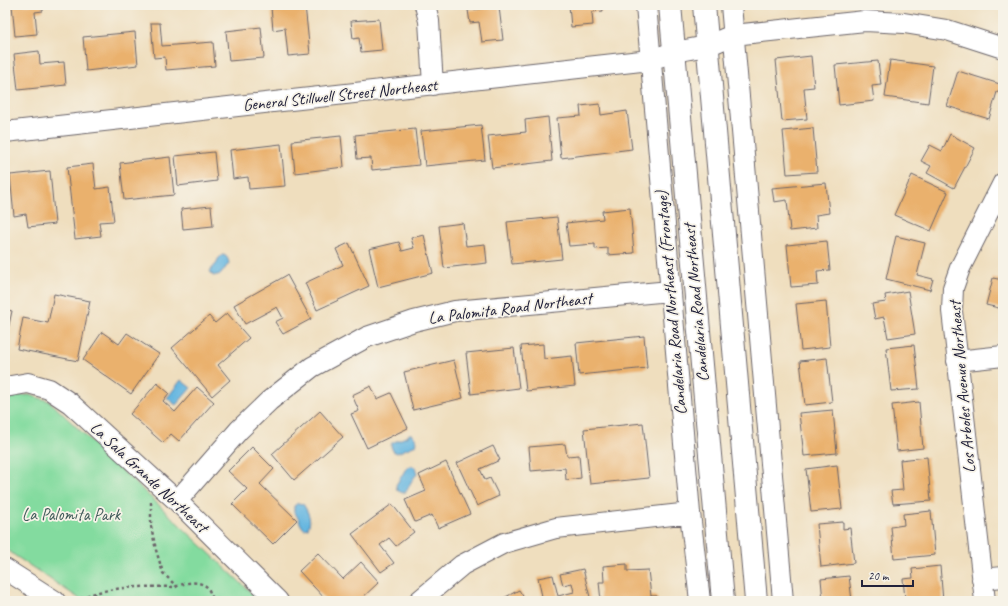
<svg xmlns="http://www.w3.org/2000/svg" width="1008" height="606" font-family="Caveat,sans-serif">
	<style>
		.green { fill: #83db9f; stroke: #527e6d }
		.water { fill: #65b6e0; stroke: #446c8e }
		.building { fill: #eab16d }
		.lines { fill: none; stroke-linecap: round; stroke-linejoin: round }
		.street-casing { stroke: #6a6469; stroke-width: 22 }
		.secondary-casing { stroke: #6a6469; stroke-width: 24 }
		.path { stroke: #6a6469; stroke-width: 2.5; stroke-dasharray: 3 3; stroke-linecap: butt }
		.street { stroke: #fff; stroke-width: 20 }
		.secondary { stroke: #fff; stroke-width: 22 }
		.labels { text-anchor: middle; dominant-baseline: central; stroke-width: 3.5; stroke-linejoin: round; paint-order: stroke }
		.street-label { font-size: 17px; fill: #22223b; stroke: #f7f3e8 }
		.park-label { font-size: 17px; fill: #3f5a59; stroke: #f7f3e8 }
	</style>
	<rect width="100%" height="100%" fill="#f7f3e8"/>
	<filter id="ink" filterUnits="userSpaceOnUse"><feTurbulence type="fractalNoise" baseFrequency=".025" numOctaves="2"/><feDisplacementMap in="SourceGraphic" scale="8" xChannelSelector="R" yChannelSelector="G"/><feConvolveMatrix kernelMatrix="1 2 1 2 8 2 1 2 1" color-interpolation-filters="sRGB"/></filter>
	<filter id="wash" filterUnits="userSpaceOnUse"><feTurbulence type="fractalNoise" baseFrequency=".012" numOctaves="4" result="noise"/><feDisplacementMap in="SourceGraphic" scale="16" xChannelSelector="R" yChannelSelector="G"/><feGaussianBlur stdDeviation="0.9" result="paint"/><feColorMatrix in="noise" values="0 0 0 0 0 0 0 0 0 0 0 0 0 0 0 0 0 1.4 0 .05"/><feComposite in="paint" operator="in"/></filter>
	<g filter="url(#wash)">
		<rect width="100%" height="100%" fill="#efdebe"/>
		<path class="green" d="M29,395L49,401L260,601H83L5,549V399L11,396Z"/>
		<path class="water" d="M222,255C227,255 228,259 229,263L221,274L213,276L210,271L217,263L218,259Z
			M181,380L191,388L176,405L167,398Z
			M409,434H412L417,441L416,445L397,453L393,451L391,446L392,443L408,436Z
			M412,466L415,467L417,474C415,476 413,479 411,482C407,489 407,497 397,490L396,485L407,467Z
			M298,503L303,504C308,512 312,519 308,528L304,529C299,524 299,517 294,512V506Z"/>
		<g id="blocks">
			<path class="building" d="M12,5H43V11L35,12L37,34L15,36Z
				M290,5H305L310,54L288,56L285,28L273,30L271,7Z
				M569,5H602L603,11L592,12L593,25L571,27Z
				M499,7L503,40L482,42L479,22L470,23L468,10Z
				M379,19L382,50L361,52L359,38L353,39L351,21Z
				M151,23H160L162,46L213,42L215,66L166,70L165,57L154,58Z
				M261,27L264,58L229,61L226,31Z
				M135,32L138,65L86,71L83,37Z
				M39,51L40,64L64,62L66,85L18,90L14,54Z
				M811,56L814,87L804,88L807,119L782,121L776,60Z
				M890,60L933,66L928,103L885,97Z
				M878,61L881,85L872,86L874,101L839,105L835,65Z
				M958,71L1003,85V93L997,92L989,119L947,106Z
				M600,104L601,115L627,111L632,149L561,158L557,118L581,116L580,106Z
				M548,117L552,161L492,168L488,136L526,132L525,120Z
				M481,125L485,160L425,166L421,131Z
				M813,128L817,172L787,174L783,131Z
				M415,129L419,165L372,170L371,158L357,159L355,135Z
				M950,134L975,148L954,188L927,173L931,166L921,161L930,145L942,151Z
				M341,136L344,167L295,173L292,141Z
				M281,144L285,186L249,189L248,177L233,179L230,150Z
				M214,152L217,181L178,186L175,156Z
				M170,157L174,195L124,200L120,163Z
				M93,164L96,189L110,187L114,221L99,222L101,236L75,239L67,167Z
				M50,171L55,224L28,227L26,214L14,216L10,175Z
				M912,175L948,192L931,231L894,215Z
				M826,183L829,213L816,215L817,228L790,231L787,200L774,202L772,188Z
				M211,206L213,226L183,229L181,209Z
				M630,208L634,253L608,255V248L595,249V244L569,246L566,223L603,219L602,211Z
				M557,217L562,259L512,264L507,222Z
				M463,223L466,246L485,244L487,263L444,268L439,226Z
				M424,235L433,273L378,287L369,249L399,242L402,251L414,248L411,238Z
				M896,236L925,243L917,275L933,279L930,290L886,279Z
				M827,241L830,270L817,271L818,285L791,287L787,245Z
				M349,243L369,286L317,310L305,283L343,265L336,249Z
				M287,275L311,319L283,334L275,322L283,318L277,307L245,324L234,305Z
				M993,278L1003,280V309L986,305Z
				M908,291L915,334L888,338L884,317L875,319L872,304L886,302L885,295Z
				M54,294L90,301L78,361L17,349L23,318L48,323Z
				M826,301L830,347L801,350L796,304Z
				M5,309L12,311L6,339H5Z
				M227,313L249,338L218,365L230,380L212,396L172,348L209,316L215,323Z
				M102,332L119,344L127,333L159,354L131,394L83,360Z
				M644,336L647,368L579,375L576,343Z
				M543,344L544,359L572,356L575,386L526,391L521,346Z
				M914,345L919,389L891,391L886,348Z
				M514,348L519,388L471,394L466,353Z
				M827,358L832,402L805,405L800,361Z
				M454,360L463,398L413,410L404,372Z
				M157,383L169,393L163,401L175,412L197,387L214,402L179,441L171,434L163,443L130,414Z
				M371,386L377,399L391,393L408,428L367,448L351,414L359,411L352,395Z
				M919,402L923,448L897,451L892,405Z
				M833,410L837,453L804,456L799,413Z
				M320,411L343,437L294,480L272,454Z
				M643,423L649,478L590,484L584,429Z
				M565,444L567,456L579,455L581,478L566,480L565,468L531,471L529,447Z
				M493,446L500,460L480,469L485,480L490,478L499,496L477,506L457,463Z
				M252,447L274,469L260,484L297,520L273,544L232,504L247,489L228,471Z
				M927,457L931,501L893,504L891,491L903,490L900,460Z
				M446,462L470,514L438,528L432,515L415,522L405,500L426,491L419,475Z
				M837,465L842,509L811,512L806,469Z
				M392,504L414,532L396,546L389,538L380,545L394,563L381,572L352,534Z
				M931,511L935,555L894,559L891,527L904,525L903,514Z
				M843,522V529L850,528L854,563L821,567L817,524Z
				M318,553L343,579L361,562L379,582L359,601H327L299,571Z
				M627,564V571L648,570L651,596H657V601H601L599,582H604L603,566Z
				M940,566L943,601H916V598L905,599L903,579L913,578L912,569Z
				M583,569L591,601H543L538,578L553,575L558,596L574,592L572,583L563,585L560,574Z
				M849,576L852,601H823L821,579Z
				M519,590L526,601H498Z"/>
		</g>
	</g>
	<g filter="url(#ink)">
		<use href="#blocks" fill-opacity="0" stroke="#6a6469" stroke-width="1"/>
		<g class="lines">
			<g class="street-casing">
				<path id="street" d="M425,5L429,21L433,85
					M646,5L690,513L700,601
					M731,5L783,601
					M5,132L650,60L674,52L707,46L733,35L865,21L904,23L947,30L1003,48
					M957,361L1003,356
					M5,387L28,383L49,389L70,403L177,501L278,601
					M177,501L239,430L269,401L312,367L367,337L414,321L455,311L670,291
					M5,569L55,601
					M982,579L1003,577
					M419,601L462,565L504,543L556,528L690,513
					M985,601L952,311L953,288L960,268L1003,183"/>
			</g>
			<g class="secondary-casing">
				<path id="secondary" d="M670,5L723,601
					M704,5L756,601"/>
			</g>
			<path class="path" d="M151,502V526L156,550L163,573L176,586
				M76,601C100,586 148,586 176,587C184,582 201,580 208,588C209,590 211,595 212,597L222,601"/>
			<use href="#street" class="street"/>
			<use href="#secondary" class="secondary"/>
		</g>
	</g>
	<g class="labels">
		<g class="street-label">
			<text transform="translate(340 95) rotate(-6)">General Stillwell Street Northeast</text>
			<text transform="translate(671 303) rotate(-95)">Candelaria Road Northeast (Frontage)</text>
			<text transform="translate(696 303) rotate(-95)">Candelaria Road Northeast</text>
			<text transform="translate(510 308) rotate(-7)">La Palomita Road Northeast</text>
			<text transform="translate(962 387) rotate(-95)">Los Arboles Avenue Northeast</text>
			<text transform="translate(149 477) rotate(43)">La Sala Grande Northeast</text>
		</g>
		<g class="park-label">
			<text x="71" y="514">La Palomita Park</text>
		</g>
	</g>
	<rect width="1008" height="606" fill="none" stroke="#f7f3e8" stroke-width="20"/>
	<path d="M862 580v6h51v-6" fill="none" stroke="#22223b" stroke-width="2"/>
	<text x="868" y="580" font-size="12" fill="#22223b" stroke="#f7f3e8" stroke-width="3" paint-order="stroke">20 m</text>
</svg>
